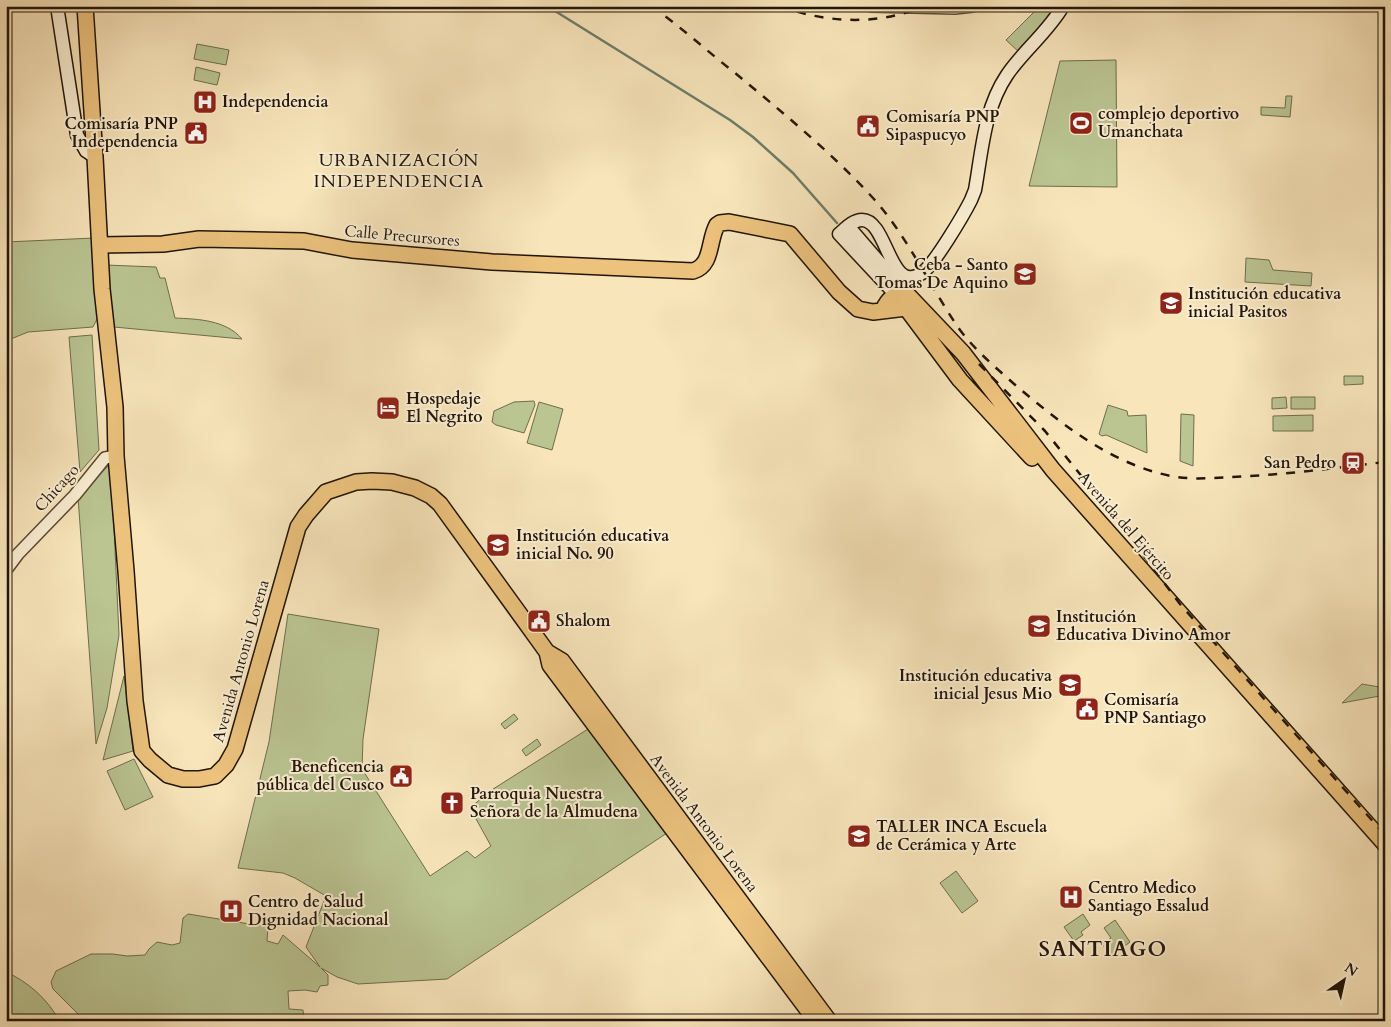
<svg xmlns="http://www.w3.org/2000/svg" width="1391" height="1027" font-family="Cardo,serif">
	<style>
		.green { fill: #bac592; stroke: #6e6d4d }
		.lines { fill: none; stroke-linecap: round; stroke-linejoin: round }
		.stream { stroke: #6d7c69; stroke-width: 2.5 }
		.tertiary-casing { stroke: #584934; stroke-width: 14 }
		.secondary-casing { stroke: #221508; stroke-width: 15 }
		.primary-casing { stroke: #221508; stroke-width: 18 }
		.trunk-casing { stroke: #221508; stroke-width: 18 }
		.tertiary { stroke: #faeed2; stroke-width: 11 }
		.secondary { stroke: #faeed2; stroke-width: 12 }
		.primary { stroke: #ecc27d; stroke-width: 15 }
		.trunk { stroke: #ecc27d; stroke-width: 15 }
		.rail { stroke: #221508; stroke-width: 2.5; stroke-dasharray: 9 9; stroke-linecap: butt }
		.labels { text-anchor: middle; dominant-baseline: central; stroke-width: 4; stroke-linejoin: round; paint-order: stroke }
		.poi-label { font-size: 16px; font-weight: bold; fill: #221508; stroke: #faeed2; text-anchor: start }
		.street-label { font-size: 16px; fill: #221508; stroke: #faeed2 }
		.neighbourhood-label { font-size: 18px; letter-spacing: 1px; fill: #221508; stroke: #faeed2 }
		.district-label { font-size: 21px; font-weight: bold; letter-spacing: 1px; fill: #221508; stroke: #faeed2 }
	</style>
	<rect width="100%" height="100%" fill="#f8e5ba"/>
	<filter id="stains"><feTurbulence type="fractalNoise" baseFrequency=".004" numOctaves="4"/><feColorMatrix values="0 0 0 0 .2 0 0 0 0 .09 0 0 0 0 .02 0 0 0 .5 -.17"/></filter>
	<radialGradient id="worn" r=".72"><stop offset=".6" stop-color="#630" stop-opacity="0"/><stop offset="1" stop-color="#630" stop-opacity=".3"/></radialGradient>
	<path class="green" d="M1040,6H1057L1019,52L1006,40Z
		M197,44L229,50L226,65L194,59Z
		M1116,60L1117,187L1029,186L1060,61Z
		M196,67L220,73L217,85L194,80Z
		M1286,96H1292L1290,117L1261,115V107L1285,108Z
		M94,238L98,317L93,327L28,332L6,341V242Z
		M1246,258L1269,260L1273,270L1312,273L1311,286L1245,282Z
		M106,265L156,267L160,278H165L175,318C198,319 226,320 242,339L114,327Z
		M92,335L99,450L80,472L69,337Z
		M1344,376H1363V384L1344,385Z
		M1286,397L1287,408L1272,409V398Z
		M1291,397H1315V409H1291Z
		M534,401L535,405L524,433L496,425L492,422L494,411L514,402Z
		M539,402L563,409L552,450L527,443Z
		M1108,405L1127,411L1128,416L1146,415L1147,453L1106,435L1102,436L1099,434Z
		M1181,414L1194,415L1193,466L1180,461Z
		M1313,415V431H1273V416Z
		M111,463L119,635L107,708L96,744L78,497Z
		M288,614L379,629L363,739L362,769L430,876L467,851L475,858L491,846L470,808L490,791L588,729L667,833L447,979L358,984L337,977L321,968L328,975V985L320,986L317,992L305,990L288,991L289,1009L303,1010L304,1021H85L53,989L51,982L56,971L91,954H113L127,956L145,955L149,949L157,942L172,945L180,943L183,918L188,914L268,927L267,941L278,944L283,935L320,967L306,947L326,896L295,878L283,873L238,868L269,742Z
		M124,676L133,751L103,760Z
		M1362,684L1385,688V695L1342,703Z
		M514,714L518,719L505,729L501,724Z
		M537,739L541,745L526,756L522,750Z
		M134,759L153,797L125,810L107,771Z
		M956,871L978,901L962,913L940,883Z
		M1083,914L1090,925L1081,932L1083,935L1074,941L1064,927Z
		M1115,920L1130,942L1111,956L1102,944L1111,938L1104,928Z
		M6,972C27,981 49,1000 59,1021H6Z"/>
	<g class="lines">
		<path class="stream" d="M547,6L730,120L753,137L793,173L837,223"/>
		<g class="tertiary-casing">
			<path id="tertiary" d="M871,6L955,8L973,6
				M6,570L18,554L75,495L105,458L116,456"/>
		</g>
		<g class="secondary-casing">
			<path id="secondary" d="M57,6L77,135L86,151L95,157
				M848,226L905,292
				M895,294L839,234C845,229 853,220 862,220C888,220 889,296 922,273C934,265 964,214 971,200L975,190C982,151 984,109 1007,75C1023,51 1048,32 1063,6"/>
		</g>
		<g class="primary-casing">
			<path id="primary" d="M100,245L163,244L199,239L304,241L352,250L492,262L693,271C713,265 708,241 717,225L720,223L729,222L790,234L839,292L858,309L873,312L906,308L913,301
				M901,301L960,380L1032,458
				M883,310C888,299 893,295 905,292L963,353L1053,470L1385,844"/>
		</g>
		<g class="trunk-casing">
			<path id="trunk" d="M85,6L95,157L102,289L115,407L116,456L126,571L135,701L142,751L150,760L168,775L183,779H199L215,776L226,765L235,749L298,527L306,515L326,492L356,482L372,481L392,482L415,488L431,496L440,504L547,652L550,665L816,1021
				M547,652L562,661L829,1021"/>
		</g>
		<use href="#tertiary" class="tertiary"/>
		<use href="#secondary" class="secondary"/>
		<use href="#primary" class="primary"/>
		<use href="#trunk" class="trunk"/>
		<path class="rail" d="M651,6C680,26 707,51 735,73C782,112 831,152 873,198C908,237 930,287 960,330C975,350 994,366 1013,383C1059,422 1110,464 1171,476C1191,480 1212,478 1232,477C1283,475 1334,468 1385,462
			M780,6C825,23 879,26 924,6
			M979,364L1045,431L1113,515L1180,604L1385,835"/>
	</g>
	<defs>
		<g id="hospital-square" transform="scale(1.25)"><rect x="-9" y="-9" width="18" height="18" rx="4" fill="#8f2418" stroke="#faeed2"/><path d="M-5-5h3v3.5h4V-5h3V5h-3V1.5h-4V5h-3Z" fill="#fff"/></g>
		<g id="stadium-square" transform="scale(1.25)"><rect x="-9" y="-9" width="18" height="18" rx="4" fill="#8f2418" stroke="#faeed2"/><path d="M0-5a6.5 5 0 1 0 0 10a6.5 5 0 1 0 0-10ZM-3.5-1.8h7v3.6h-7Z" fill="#fff"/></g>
		<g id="civic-square" transform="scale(1.25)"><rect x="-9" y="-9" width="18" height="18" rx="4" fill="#8f2418" stroke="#faeed2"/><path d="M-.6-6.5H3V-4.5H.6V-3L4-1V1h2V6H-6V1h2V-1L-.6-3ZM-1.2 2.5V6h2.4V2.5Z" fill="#fff"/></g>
		<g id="school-square" transform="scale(1.25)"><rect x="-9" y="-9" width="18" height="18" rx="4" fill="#8f2418" stroke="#faeed2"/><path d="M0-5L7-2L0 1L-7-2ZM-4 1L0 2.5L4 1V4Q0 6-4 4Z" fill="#fff"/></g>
		<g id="hotel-square" transform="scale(1.25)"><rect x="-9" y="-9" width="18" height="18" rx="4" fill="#8f2418" stroke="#faeed2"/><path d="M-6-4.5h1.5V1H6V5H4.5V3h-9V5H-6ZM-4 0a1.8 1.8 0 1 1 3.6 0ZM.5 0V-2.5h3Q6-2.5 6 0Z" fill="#fff"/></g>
		<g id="station-square" transform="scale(1.25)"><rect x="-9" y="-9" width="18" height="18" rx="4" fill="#8f2418" stroke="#faeed2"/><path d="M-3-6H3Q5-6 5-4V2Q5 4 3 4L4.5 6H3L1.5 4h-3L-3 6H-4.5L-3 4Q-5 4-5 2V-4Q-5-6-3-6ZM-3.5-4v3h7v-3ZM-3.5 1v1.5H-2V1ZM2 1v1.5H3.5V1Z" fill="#fff"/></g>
		<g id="church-square" transform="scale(1.25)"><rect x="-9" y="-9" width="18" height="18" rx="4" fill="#8f2418" stroke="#faeed2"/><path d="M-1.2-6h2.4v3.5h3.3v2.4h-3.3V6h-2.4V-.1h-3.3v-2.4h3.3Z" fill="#fff"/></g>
	</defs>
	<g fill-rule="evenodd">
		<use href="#hospital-square" x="205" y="102"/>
		<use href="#stadium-square" x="1081" y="123"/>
		<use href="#civic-square" x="868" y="126"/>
		<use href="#civic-square" x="196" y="133"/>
		<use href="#school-square" x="1025" y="274"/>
		<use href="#school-square" x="1171" y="303"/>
		<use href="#hotel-square" x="388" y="408"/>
		<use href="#station-square" x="1353" y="463"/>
		<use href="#school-square" x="498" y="545"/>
		<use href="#civic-square" x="539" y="621"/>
		<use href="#school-square" x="1039" y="626"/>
		<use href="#school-square" x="1070" y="685"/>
		<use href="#civic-square" x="1087" y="709"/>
		<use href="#civic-square" x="401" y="776"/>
		<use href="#church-square" x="452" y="803"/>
		<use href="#school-square" x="859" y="836"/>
		<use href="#hospital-square" x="1071" y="897"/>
		<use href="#hospital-square" x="231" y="911"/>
	</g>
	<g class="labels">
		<g class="poi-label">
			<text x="222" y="102">Independencia</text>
			<text x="1098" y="114">complejo deportivo<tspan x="1098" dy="18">Umanchata</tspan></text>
			<text x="886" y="117">Comisaría PNP<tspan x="886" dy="18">Sipaspucyo</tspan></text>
			<text x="178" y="124" text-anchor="end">Comisaría PNP<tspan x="178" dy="18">Independencia</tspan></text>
			<text x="1008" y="265" text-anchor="end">Ceba - Santo<tspan x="1008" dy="18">Tomas De Aquino</tspan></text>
			<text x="1188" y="294">Institución educativa<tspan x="1188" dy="18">inicial Pasitos</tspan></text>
			<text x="406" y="399">Hospedaje<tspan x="406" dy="18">El Negrito</tspan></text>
			<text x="1336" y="463" text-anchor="end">San Pedro</text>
			<text x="516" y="536">Institución educativa<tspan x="516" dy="18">inicial No. 90</tspan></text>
			<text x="1056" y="617">Institución<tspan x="1056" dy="18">Educativa Divino Amor</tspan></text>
			<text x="556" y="621">Shalom</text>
			<text x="1052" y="676" text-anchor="end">Institución educativa<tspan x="1052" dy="18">inicial Jesus Mio</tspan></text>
			<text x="1104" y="700">Comisaría<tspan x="1104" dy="18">PNP Santiago</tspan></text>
			<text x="384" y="767" text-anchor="end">Beneficencia<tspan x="384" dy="18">pública del Cusco</tspan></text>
			<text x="470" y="794">Parroquia Nuestra<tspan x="470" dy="18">Señora de la Almudena</tspan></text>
			<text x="876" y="827">TALLER INCA Escuela<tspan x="876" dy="18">de Cerámica y Arte</tspan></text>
			<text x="1088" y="888">Centro Medico<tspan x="1088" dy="18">Santiago Essalud</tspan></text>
			<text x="248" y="902">Centro de Salud<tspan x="248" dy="18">Dignidad Nacional</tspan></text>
		</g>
		<g class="street-label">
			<text transform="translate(402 236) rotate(5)">Calle Precursores</text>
			<text transform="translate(57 488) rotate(-48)">Chicago</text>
			<text transform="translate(1126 526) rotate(49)">Avenida del Ejército</text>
			<text transform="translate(241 661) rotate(-74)">Avenida Antonio Lorena</text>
			<text transform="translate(704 823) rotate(53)">Avenida Antonio Lorena</text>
		</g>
		<g class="neighbourhood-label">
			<text x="399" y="160">URBANIZACIÓN<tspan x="399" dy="21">INDEPENDENCIA</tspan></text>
		</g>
		<g class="district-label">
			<text x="1103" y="949">SANTIAGO</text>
		</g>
	</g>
	<rect width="1391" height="1027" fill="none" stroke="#f8e5ba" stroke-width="25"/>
	<rect x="8" y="8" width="1376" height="1012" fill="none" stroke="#221508" stroke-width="2.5"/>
	<rect x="12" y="12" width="1366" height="1002" fill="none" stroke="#221508"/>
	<g transform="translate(1344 980) rotate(34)" stroke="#faeed2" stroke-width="4" paint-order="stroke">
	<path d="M0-4L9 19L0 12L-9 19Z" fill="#221508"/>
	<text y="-8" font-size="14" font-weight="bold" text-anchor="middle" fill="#221508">N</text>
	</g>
	<rect width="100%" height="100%" filter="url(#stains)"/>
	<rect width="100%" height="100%" fill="url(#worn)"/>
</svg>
